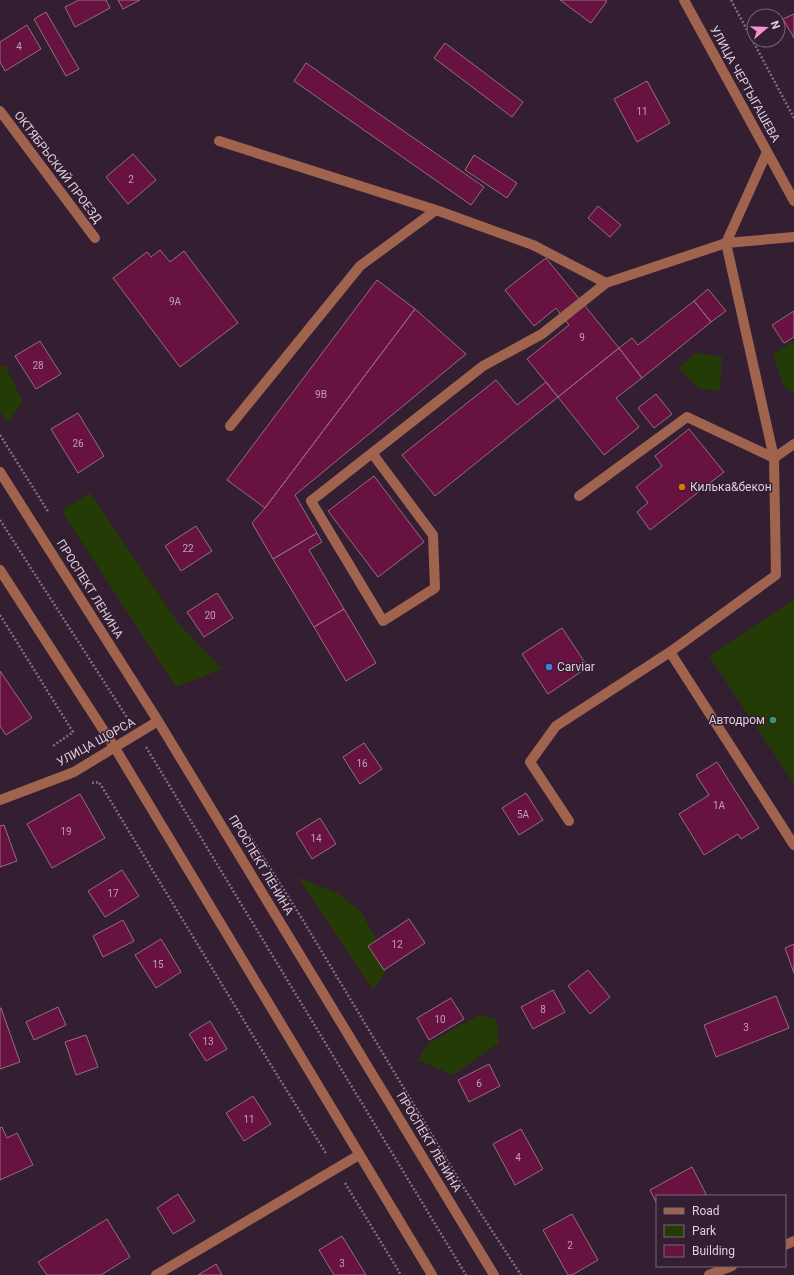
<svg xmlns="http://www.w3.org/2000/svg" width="794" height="1275" font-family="Roboto,sans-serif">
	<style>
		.green { fill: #243b06 }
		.building { fill: #681242; stroke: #92707e }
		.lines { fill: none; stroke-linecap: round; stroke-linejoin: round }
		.path { stroke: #806e7f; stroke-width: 2.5; stroke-dasharray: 2 2; stroke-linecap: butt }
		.minor { stroke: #9f634e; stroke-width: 10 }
		.food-dot { fill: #e8710a; stroke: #331e32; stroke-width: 1.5 }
		.shop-dot { fill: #3f7fe0; stroke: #331e32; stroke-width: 1.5 }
		.leisure-dot { fill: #2e9e5b; stroke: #331e32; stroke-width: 1.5 }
		.labels { text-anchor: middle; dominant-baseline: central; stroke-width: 3; stroke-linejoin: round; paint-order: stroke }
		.number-label { font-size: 10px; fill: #c0a0b6 }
		.street-label { font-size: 12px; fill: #ded0dd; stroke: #331e32 }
		.poi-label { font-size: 12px; fill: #ded0dd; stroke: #331e32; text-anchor: start }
	</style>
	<rect width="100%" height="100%" fill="#331e32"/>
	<path class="green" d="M794,341V393L784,387L773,354Z
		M696,353L722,357L720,391L699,388L678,368Z
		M5,365L23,402L7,422L0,412V367Z
		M90,493L179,624L222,669L176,687L64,515L65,508Z
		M794,600V784L709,656Z
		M298,877L339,894L362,913L390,965L373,990Z
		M479,1015L496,1019L499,1043L453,1075L418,1060L429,1043Z"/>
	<path class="building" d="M79,0H106L110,8L75,27L65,7Z
		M118,0H140L123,9Z
		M560,0H605L607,1L591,23Z
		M46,12L79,69L66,76L34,19Z
		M794,14V38L783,19Z
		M27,25L41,49L5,71L0,62V42Z
		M445,43L523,102L512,117L434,58Z
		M306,63L484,187L471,205L294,81Z
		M647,81L670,123L637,142L614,99Z
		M133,154L156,180L128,204L106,177Z
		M474,155L517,183L507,198L465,170Z
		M598,206L621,225L610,237L588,218Z
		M160,250L170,262L184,251L238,323L180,367L113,278L147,252L151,257Z
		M546,258L619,348L558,397L527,359L569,325L556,308L534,326L505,290Z
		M377,280L415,309L265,508L227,480Z
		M708,289L726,311L711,322L694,301Z
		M694,301L711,322L642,378L619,348L632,338L638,345Z
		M415,309L466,354L295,495L317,533L273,559L252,523L265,508Z
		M794,311V337L784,343L772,325Z
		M40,341L61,374L36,389L15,356Z
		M619,348L642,378L616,398L639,427L604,455L558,397Z
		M496,380L517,405L546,382L558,397L435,496L402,455Z
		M656,394L672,414L654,428L638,408Z
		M78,413L104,456L78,473L51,429Z
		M689,429L724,472L650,530L637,512L648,503L636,487L662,466L655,456Z
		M374,476L424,542L378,577L328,511Z
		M196,526L212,551L181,571L165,546Z
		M317,533L322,542L309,550L344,609L314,627L273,559Z
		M217,593L233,618L204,637L187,612Z
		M344,609L376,663L346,681L314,627Z
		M562,628L588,667L548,694L522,654Z
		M0,671L32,718L6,735L0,726Z
		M364,743L382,769L360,784L343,757Z
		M717,762L759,828L741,839L738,834L704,855L679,814L709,795L696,775Z
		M526,793L543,820L519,835L502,808Z
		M80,794L105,838L52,868L27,824Z
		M320,818L336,844L312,859L296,833Z
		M4,825L17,861L0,867V826Z
		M122,870L139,896L105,917L88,891Z
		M409,919L425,943L384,970L368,946Z
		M123,920L134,941L103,957L93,936Z
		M161,939L181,972L156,988L135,955Z
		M794,944V973L785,948Z
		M588,970L610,997L590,1014L568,986Z
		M553,990L565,1012L533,1029L521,1007Z
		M776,996L789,1028L716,1057L704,1025Z
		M451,998L464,1019L429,1040L417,1018Z
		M58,1007L66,1025L34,1040L26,1022Z
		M0,1008H1L20,1062L0,1069Z
		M210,1021L227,1049L206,1061L189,1034Z
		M86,1035L98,1067L76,1075L65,1042Z
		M489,1064L500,1086L469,1102L458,1080Z
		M253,1096L271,1124L244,1141L226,1113Z
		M2,1127L7,1138L17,1133L33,1165L0,1180V1128Z
		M521,1129L543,1169L515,1185L493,1144Z
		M692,1167L706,1194L701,1196H657V1204L650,1190Z
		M178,1194L195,1221L173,1234L157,1208Z
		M572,1214L598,1260L572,1275H568L543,1230Z
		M107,1219L130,1257L101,1275H47L38,1262Z
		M342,1236L366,1275H334L319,1250Z
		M216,1264L222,1275H198Z"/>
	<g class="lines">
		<path class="path" d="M731,0L794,118
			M0,435L49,513
			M0,520L128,719
			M0,615L73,732L53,746
			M146,747L466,1275
			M92,783L99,782L266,1057L327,1155
			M249,835L301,917L462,1185L521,1275
			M345,1183L401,1275"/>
		<path class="minor" d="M684,0L794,201
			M0,111L95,238
			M219,141L436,210
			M230,426L360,266L436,210L533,245L606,283
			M794,444L774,458L776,575L670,652L794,845
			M372,453L433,535L435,588L383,621L311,501L483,366L542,334L606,283L726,243L767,152
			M774,458L726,243L794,237
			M0,472L158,721L494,1275
			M579,496L687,417L774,458
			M0,570L115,748L432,1275
			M0,800L74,772L158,721
			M569,821L530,762L556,726L670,652
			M785,1245L794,1241
			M156,1275L359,1155
			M709,1275L732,1266"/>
	</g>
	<circle class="food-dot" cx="682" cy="487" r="4"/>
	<circle class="shop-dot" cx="549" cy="667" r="4"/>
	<circle class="leisure-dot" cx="773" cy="720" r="4"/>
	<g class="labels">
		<g class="number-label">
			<text x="19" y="46">4</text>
			<text x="642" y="111">11</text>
			<text x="131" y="179">2</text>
			<text x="175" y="301">9А</text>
			<text x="582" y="337">9</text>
			<text x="38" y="365">28</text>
			<text x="321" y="394">9В</text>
			<text x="78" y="443">26</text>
			<text x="188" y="548">22</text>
			<text x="210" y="615">20</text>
			<text x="362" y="763">16</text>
			<text x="719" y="805">1А</text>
			<text x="523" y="814">5А</text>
			<text x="66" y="831">19</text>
			<text x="316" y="838">14</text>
			<text x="113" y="893">17</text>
			<text x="397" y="944">12</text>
			<text x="158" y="964">15</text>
			<text x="543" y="1009">8</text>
			<text x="440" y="1019">10</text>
			<text x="746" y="1027">3</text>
			<text x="208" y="1041">13</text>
			<text x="479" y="1083">6</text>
			<text x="249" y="1119">11</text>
			<text x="518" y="1157">4</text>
			<text x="570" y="1245">2</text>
			<text x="342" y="1263">3</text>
		</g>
		<g class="street-label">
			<text transform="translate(745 84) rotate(61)">УЛИЦА ЧЕРТЫГАШЕВА</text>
			<text transform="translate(58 167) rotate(53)">ОКТЯБРЬСКИЙ ПРОЕЗД</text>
			<text transform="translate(90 589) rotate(58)">ПРОСПЕКТ ЛЕНИНА</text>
			<text transform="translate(96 742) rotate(-29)">УЛИЦА ЩОРСА</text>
			<text transform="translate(261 865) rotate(59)">ПРОСПЕКТ ЛЕНИНА</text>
			<text transform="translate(429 1142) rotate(59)">ПРОСПЕКТ ЛЕНИНА</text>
		</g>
		<g class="poi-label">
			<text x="690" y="487">Килька&amp;бекон</text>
			<text x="557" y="667">Carviar</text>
			<text x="765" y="720" text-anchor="end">Автодром</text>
		</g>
	</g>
	<rect x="656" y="1195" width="130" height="72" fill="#331e32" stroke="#776576"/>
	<rect x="664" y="1208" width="20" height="6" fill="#9f634e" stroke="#776576"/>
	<text x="692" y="1215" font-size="12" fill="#ded0dd">Road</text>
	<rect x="664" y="1225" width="20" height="12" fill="#243b06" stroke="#776576"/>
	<text x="692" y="1235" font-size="12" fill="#ded0dd">Park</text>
	<rect x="664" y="1245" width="20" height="12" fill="#681242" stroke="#776576"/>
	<text x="692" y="1255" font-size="12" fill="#ded0dd">Building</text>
	<g transform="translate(766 28) rotate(71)"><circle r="19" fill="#331e32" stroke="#776576"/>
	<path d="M0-3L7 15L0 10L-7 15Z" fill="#f590d1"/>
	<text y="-6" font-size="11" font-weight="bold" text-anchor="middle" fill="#ded0dd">N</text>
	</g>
</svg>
